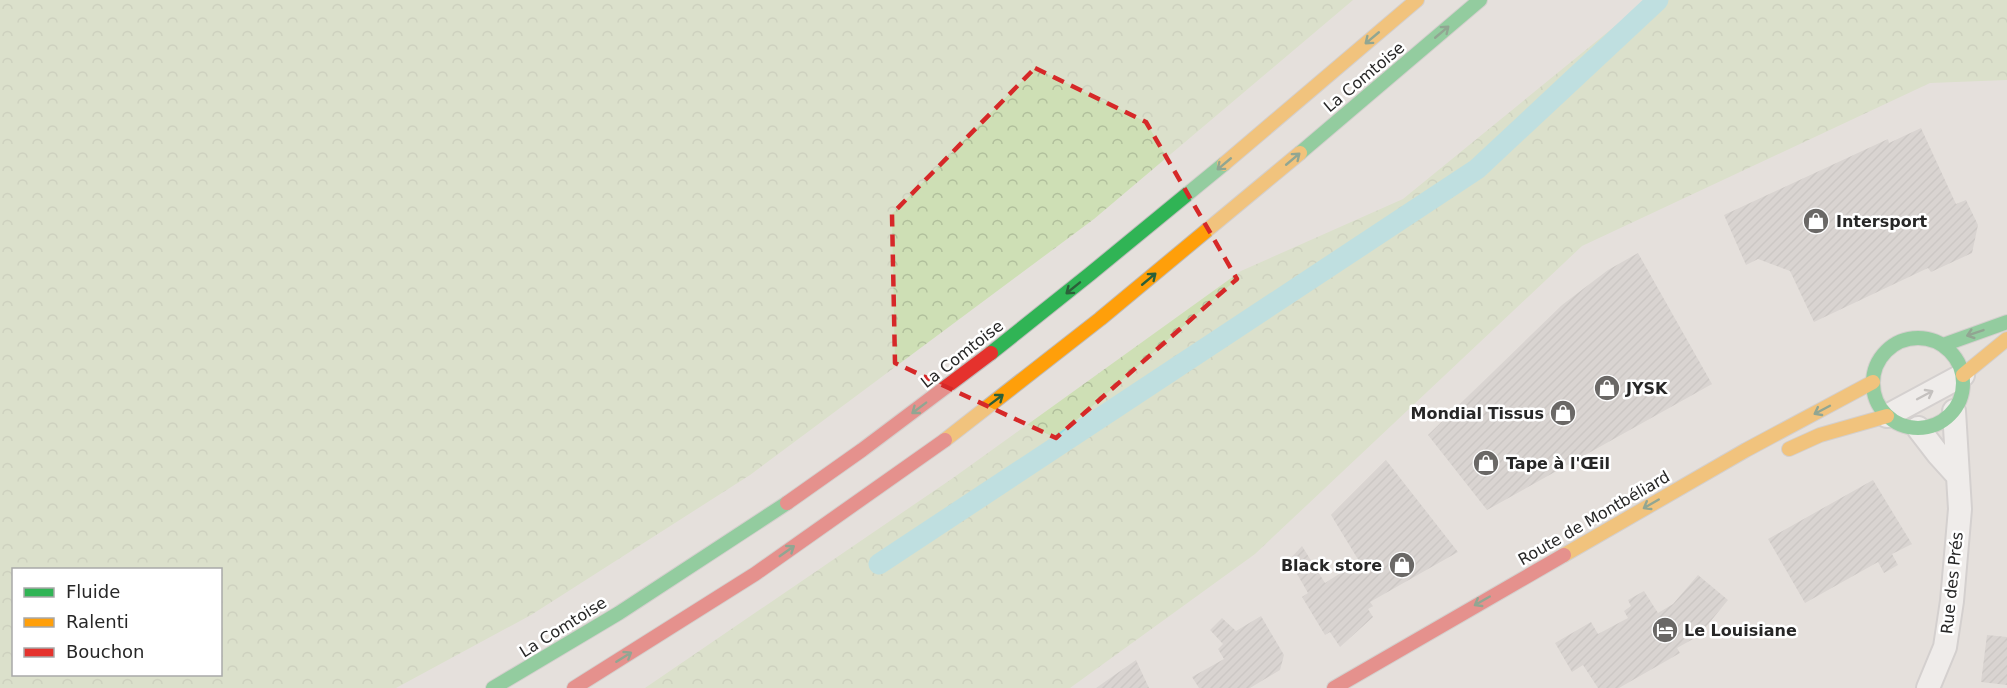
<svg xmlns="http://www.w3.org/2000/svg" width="2007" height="688" font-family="'DejaVu Sans',sans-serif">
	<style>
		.forest { fill: url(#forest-crowns); fill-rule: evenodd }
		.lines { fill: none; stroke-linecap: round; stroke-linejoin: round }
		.canal { stroke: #91dee5; stroke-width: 21 }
		.building { fill: url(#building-hatch) }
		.street-casing { stroke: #bfbdbe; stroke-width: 26 }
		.fast-casing { stroke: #bebcbb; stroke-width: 16 }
		.slow-casing { stroke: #bebcbb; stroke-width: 16 }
		.jam-casing { stroke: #bebcbb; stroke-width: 16 }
		.street { stroke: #fbfafa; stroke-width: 22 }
		.fast { stroke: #30b455; stroke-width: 14 }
		.slow { stroke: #ff9f0a; stroke-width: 14 }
		.jam { stroke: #e5322d; stroke-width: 14 }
		.oneway { stroke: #2b5f39 }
		.oneway2 { stroke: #9c9b9b }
		.marked { fill: none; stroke: #d62828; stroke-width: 4.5; stroke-dasharray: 12 8; stroke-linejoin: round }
		.labels { text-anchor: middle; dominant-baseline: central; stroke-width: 5; stroke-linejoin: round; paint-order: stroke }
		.street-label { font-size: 16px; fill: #272727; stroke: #fff }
		.poi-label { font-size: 16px; font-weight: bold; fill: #272727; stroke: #fff; text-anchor: start }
	</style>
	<defs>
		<pattern id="forest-crowns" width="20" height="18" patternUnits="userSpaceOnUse" patternTransform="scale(1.5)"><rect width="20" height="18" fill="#cedfb5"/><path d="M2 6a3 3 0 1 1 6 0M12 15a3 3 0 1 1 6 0" fill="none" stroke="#b1bf9c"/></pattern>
		<pattern id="building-hatch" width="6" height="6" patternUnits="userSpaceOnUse" patternTransform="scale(1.5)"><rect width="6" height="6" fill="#cac6c3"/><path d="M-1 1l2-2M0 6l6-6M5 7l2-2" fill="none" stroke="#aeaaa8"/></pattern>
	</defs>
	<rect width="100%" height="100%" fill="#e5e0dc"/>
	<path class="forest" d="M0,0H1353L1094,219L750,475L531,615L396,688H0ZM14,570H220V674H14Z
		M1647,0H2007V80L1930,83L1582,246L1255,554L1070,688H645L953,478L1241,271L1403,199Z"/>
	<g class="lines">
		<path class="canal" d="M879,564L1477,169L1658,0"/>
	</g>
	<path class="building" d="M1921,128L1956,204L1966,200L1978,225L1972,253L1931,272L1928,268L1814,322L1790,271L1758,259L1746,265L1724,215L1888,139L1889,143Z
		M1638,253L1712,384L1487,510L1428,435L1562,305L1608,270Z
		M1386,460L1458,552L1370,602L1373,606L1368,609L1373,617L1340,647L1330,632L1325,635L1302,597L1308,593L1289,560L1302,546L1325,583L1359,561L1331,515Z
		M1873,480L1912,544L1892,554L1898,565L1884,573L1878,562L1805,603L1768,539Z
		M1698,575L1728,600L1705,628L1693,639L1677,648L1680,653L1619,688H1598L1583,665L1572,672L1555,643L1591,622L1598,634L1628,618L1624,611L1631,606L1628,600L1644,591L1658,613L1673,604Z
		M1261,616L1284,655L1280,670L1250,688H1199L1192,677L1224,659L1218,649L1223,644L1210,630L1222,618L1236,631Z
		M1987,635L2007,637V685L1981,682Z
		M1136,660L1149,688H1096Z"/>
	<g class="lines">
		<g class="street-casing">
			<path id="street" d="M1887,416L1963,375
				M1918,428L1938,454L1957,475
				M1928,688L1945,647L1952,601L1960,509L1954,411"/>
		</g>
		<g class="fast-casing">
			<path id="fast" d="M1300,153L1480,0
				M1873 383a45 45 0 1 1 90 0a45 45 0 1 1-90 0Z
				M1943,345L2007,322
				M991,353L1090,274L1224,164
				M493,688L619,613L787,503"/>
		</g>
		<g class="slow-casing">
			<path id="slow" d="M1224,164L1417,0
				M1963,375L2007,339
				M945,440L1100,319L1300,153
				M1789,449L1820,435L1887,416
				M1564,555L1746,450L1873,382"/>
		</g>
		<g class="jam-casing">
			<path id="jam" d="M787,503L862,450L991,353
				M574,688L755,574L945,440
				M1334,688L1564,555"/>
		</g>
		<use href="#street" class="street"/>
		<use href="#fast" class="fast"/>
		<use href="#slow" class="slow"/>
		<use href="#jam" class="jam"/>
	</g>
	<defs><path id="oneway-shaft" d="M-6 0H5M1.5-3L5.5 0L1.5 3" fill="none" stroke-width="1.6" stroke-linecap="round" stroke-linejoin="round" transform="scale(1.5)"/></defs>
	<g class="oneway">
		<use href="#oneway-shaft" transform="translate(1442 32) rotate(-40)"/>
		<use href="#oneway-shaft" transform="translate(1372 38) rotate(140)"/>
		<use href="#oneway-shaft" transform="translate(1293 159) rotate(-40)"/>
		<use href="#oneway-shaft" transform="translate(1224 164) rotate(140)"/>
		<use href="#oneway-shaft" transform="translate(1149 279) rotate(-40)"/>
		<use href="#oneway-shaft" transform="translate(1073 288) rotate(141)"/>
		<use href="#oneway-shaft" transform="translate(1975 333) rotate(161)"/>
		<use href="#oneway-shaft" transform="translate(996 400) rotate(-37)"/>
		<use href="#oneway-shaft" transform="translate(919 408) rotate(143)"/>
		<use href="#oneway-shaft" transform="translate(1822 410) rotate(152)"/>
		<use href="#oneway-shaft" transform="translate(1651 504) rotate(150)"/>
		<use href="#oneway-shaft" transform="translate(787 551) rotate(-35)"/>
		<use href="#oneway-shaft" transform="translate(1482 601) rotate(150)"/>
		<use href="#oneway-shaft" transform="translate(624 657) rotate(-32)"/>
	</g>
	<use class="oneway2" href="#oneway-shaft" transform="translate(1925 395) rotate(-28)"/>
	<path d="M0 0H2007V688H0ZM1035,68L1146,122L1237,279L1056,438L895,363L892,214Z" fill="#e5e0dc" fill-opacity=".55" fill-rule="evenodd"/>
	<path class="marked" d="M1035,68L1146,122L1237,279L1056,438L895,363L892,214Z"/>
	<defs>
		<g id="shop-disc" transform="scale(1.35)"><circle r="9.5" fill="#6a6866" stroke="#fff"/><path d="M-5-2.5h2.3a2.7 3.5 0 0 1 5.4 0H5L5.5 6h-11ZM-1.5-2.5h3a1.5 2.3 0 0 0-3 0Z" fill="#fff"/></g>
		<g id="hotel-disc" transform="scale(1.35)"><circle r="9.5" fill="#6a6866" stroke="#fff"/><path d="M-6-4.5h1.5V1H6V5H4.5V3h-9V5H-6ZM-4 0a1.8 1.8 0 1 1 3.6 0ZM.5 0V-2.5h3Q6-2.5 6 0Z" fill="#fff"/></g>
	</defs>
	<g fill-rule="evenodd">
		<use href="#shop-disc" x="1816" y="221"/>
		<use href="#shop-disc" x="1607" y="388"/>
		<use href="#shop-disc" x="1563" y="413"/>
		<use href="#shop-disc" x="1486" y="463"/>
		<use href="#shop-disc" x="1402" y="565"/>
		<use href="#hotel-disc" x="1665" y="630"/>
	</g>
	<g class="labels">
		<g class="street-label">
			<text transform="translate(1364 77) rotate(-40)">La Comtoise</text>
			<text transform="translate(962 354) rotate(-38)">La Comtoise</text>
			<text transform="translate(1594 518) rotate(-30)">Route de Montbéliard</text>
			<text transform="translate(1952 583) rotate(-84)">Rue des Prés</text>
			<text transform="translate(563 627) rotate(-32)">La Comtoise</text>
		</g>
		<g class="poi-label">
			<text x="1836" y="221">Intersport</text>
			<text x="1626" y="388">JYSK</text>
			<text x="1544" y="413" text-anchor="end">Mondial Tissus</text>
			<text x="1506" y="463">Tape à l'Œil</text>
			<text x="1382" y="565" text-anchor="end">Black store</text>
			<text x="1684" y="630">Le Louisiane</text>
		</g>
	</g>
	<rect x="12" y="568" width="210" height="108" fill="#ffffff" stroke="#a9a9a9" stroke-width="1.5"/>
	<rect x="24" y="588" width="30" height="9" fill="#30b455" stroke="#a9a9a9" stroke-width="1.5"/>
	<text x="66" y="598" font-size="18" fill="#272727">Fluide</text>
	<rect x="24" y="618" width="30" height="9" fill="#ff9f0a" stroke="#a9a9a9" stroke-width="1.5"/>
	<text x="66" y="628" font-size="18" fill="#272727">Ralenti</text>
	<rect x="24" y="648" width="30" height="9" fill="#e5322d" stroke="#a9a9a9" stroke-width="1.5"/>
	<text x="66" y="658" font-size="18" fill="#272727">Bouchon</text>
</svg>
